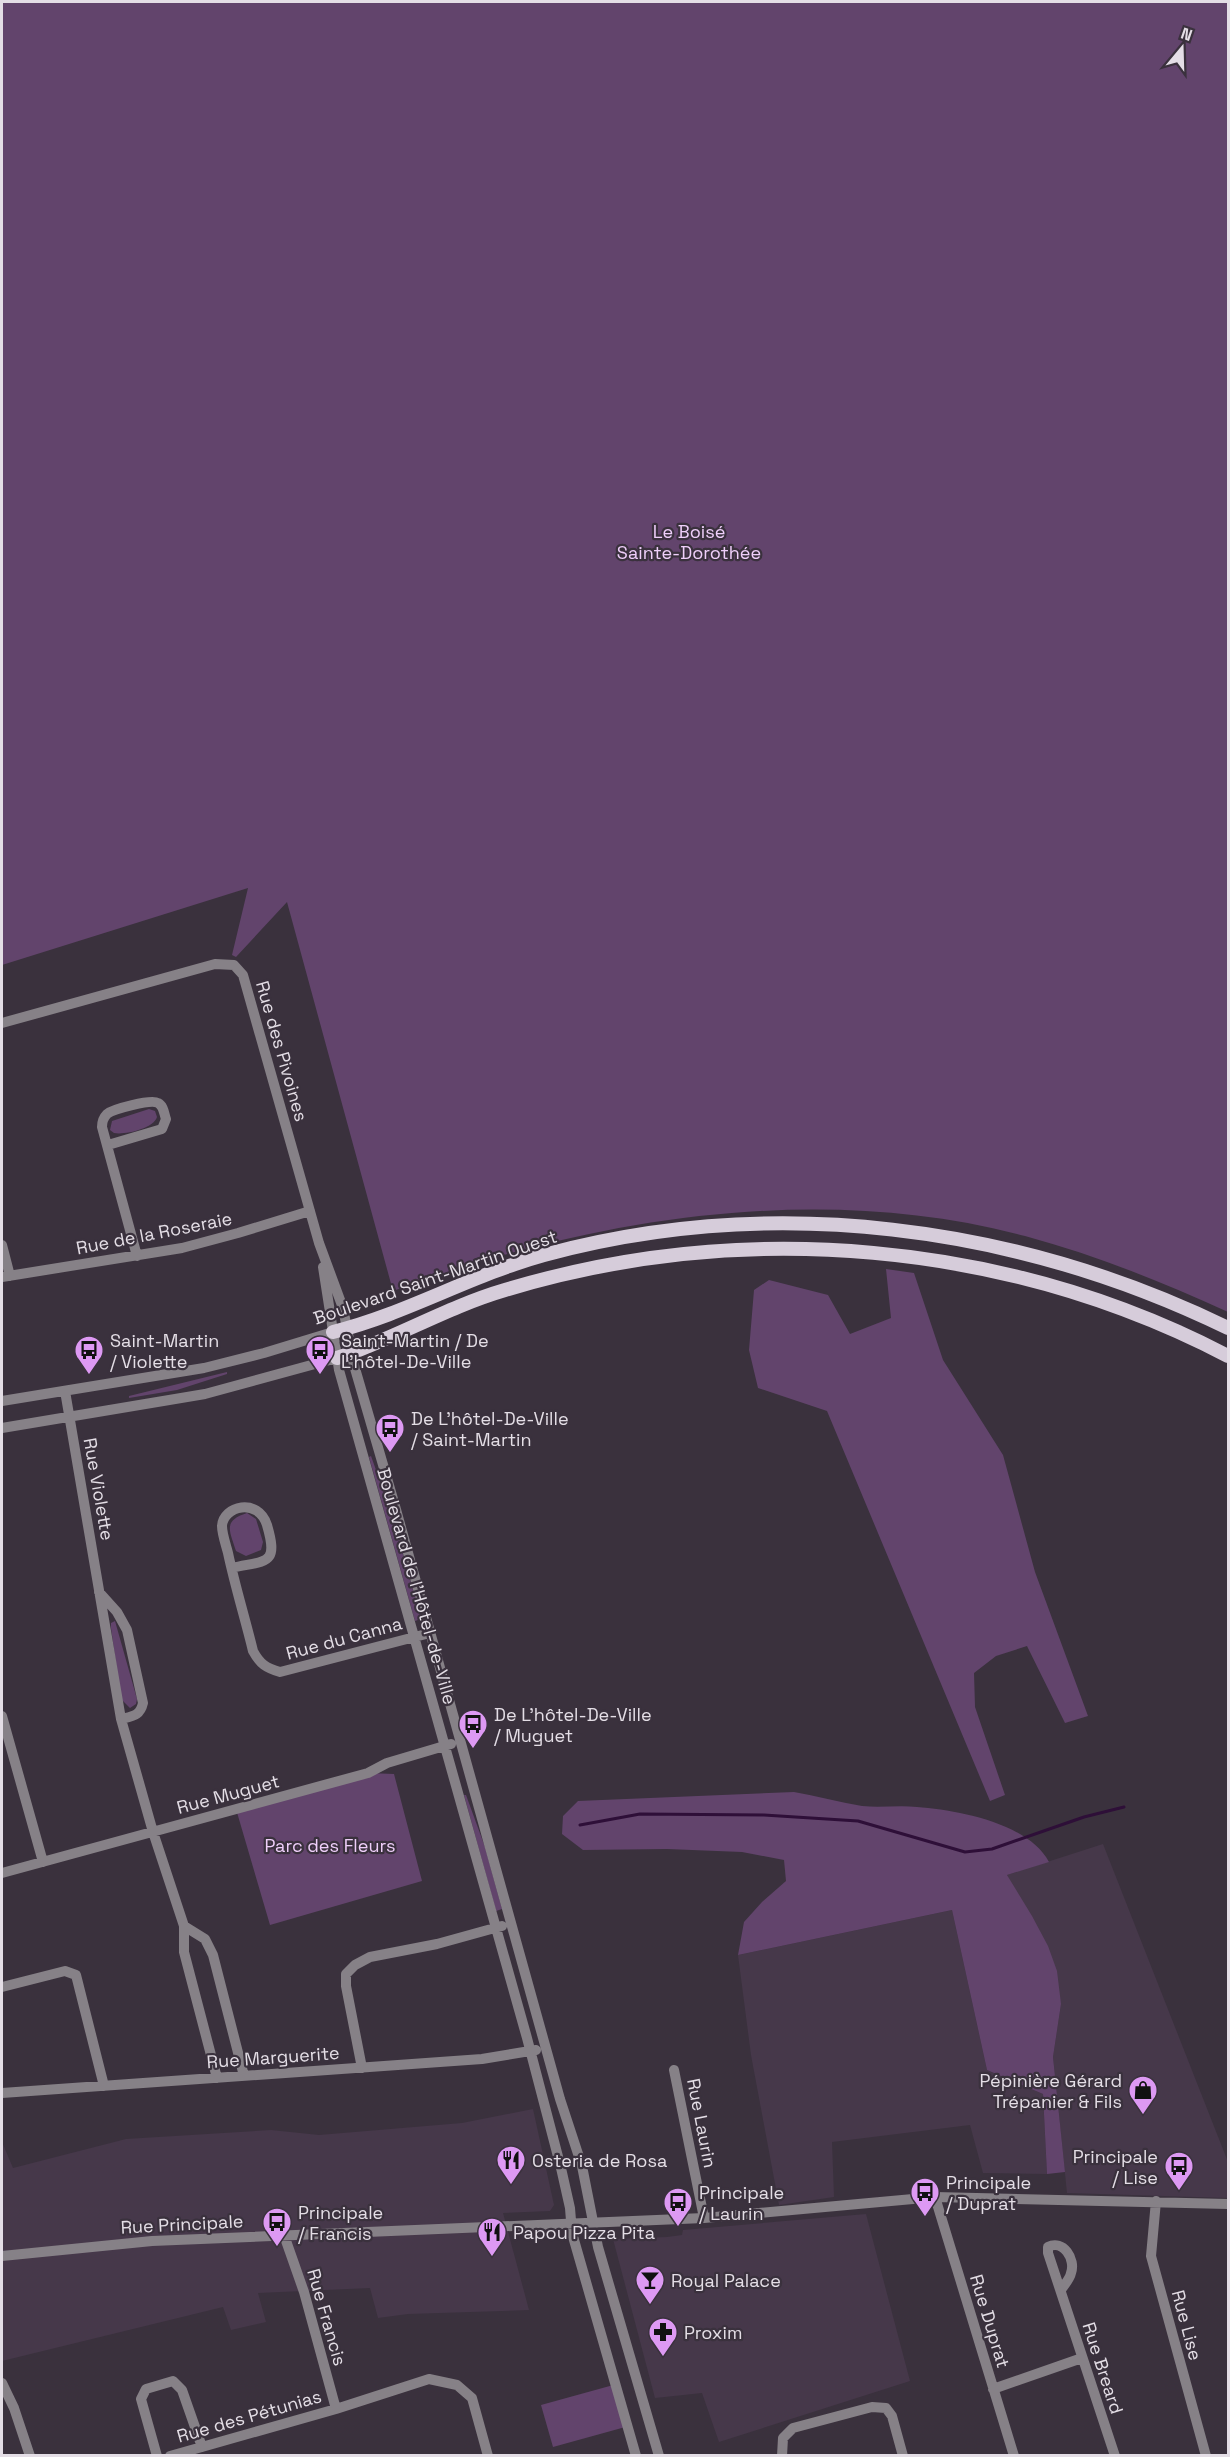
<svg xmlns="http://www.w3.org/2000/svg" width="1230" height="2457" font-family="'Space Grotesk',sans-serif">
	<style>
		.built { fill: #46384a }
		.green { fill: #62446c }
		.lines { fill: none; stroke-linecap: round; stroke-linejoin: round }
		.stream { stroke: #2e0f38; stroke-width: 3 }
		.minor { stroke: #868187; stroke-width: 10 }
		.major { stroke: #d6ccda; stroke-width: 14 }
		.labels { text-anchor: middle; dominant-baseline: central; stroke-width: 4.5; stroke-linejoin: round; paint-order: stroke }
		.park-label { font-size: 18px; fill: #efcffa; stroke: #3a313d }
		.street-label { font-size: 18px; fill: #e4dee6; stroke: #3a313d }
		.poi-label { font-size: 18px; fill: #e4dee6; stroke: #3a313d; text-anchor: start }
	</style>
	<rect width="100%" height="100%" fill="#3a313d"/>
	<path class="built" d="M1103,1844L1228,2162V2198L1067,2193L1053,2057L1061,2004L1007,1875Z
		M952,1910L987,2070L1043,2094L1047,2174L983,2173L970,2125L832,2142L834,2197L779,2205L751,2055L738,1955Z
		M533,2109L554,2205L550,2211L503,2213L529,2310L408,2314L378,2318L370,2288L258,2293L266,2322L231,2330L223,2307L2,2361V2142L13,2168L126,2139L271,2130L319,2135L462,2123Z
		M866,2214L910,2381L719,2442L702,2393L655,2398L613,2239L667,2237L682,2235L683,2230Z"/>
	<path class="green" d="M2,2H1228V1312C1163,1282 1095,1255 1025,1236C818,1181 591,1218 393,1291L287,902L236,957L232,955L248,888L2,965Z
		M149,1109L155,1111L157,1117C153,1129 125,1135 114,1133L110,1130L112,1121Z
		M886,1269L914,1273L943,1360L1003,1455L1035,1572L1088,1716L1065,1723L1027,1646L996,1656L974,1673L975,1707L1005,1795L990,1801L827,1411L758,1388L749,1350L754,1290L769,1280L828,1295L850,1334L891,1318Z
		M227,1372V1374L177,1390L129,1398V1396Z
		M371,1456L392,1515L421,1619L415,1621L369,1457Z
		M247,1513L256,1519L263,1542L261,1550L246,1556L236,1551C230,1531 222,1521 247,1513Z
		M115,1621L137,1699L136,1704L130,1708L121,1699L111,1628V1623Z
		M368,1773L394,1774L422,1881L270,1925L236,1809Z
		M794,1792C816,1796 839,1802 862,1806C880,1808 899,1805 917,1807C958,1810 1028,1823 1049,1862L1007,1875L1032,1916L1048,1946L1057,1971L1061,2004L1053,2057L1065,2172L1047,2174L1043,2094L987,2070L952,1910L738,1955L744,1922L762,1902L786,1881L784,1860L742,1852L667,1849L583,1850L562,1834L563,1816L578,1801Z
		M464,1795H466L485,1847L502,1909L496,1911Z
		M617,2384L629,2426L553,2447L541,2405Z"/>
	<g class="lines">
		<path class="stream" d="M580,1825L640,1814L764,1815L858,1821L965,1852L992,1849L1084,1817L1124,1807"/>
		<path class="minor" d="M2,1023L215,964L234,965L243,975L319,1243L343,1308L354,1365L395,1506L560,2099L582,2166L598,2247L659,2456
			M108,1145L162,1129L166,1119C164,1114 164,1106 158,1103C151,1099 113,1109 107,1114C103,1118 102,1122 102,1127L137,1256
			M2,1245L10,1276
			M323,1267L339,1370L527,2038L561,2168L570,2208L572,2233L636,2456
			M2,1277L182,1248L238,1233L310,1211
			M65,1391L121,1719L153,1832L184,1926V1952L217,2078
			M2,1401L204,1368L264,1353L333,1332
			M2,1428L205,1394L337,1358
			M232,1568C266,1560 279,1566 267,1525C258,1497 223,1506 222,1526C222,1534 226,1545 228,1553C235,1586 245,1618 253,1651C260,1664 266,1668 280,1672L430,1633
			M99,1592L117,1612L127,1630L143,1703C140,1716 133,1716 121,1719
			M2,1716L43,1862
			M2,1873L368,1773L387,1763L451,1744
			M184,1926L205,1939L213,1955L244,2076
			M2,1987L65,1971L76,1975L104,2086
			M362,2068L346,1986V1974L355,1965L370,1957L437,1944L502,1926
			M674,2070L704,2218
			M2,2093L482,2059L536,2050
			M935,2197L1014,2456
			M1156,2201L1151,2256L1206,2456
			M284,2235L304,2292L336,2409
			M2,2256L152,2241L704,2218L935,2197L1228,2204
			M1061,2290C1064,2285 1070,2279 1071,2273C1076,2259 1063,2239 1048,2247V2253L1115,2456
			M2,2383L14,2408L30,2456
			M993,2389L1082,2358
			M157,2456L141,2399L146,2389L173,2381L182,2390L202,2447
			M170,2456L336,2409L429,2379L457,2385L472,2398L488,2456
			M782,2456L783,2438L793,2428L872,2407L886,2408L892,2416L903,2456"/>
		<path class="major" d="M333,1332C406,1314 471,1275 544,1255C773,1193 1016,1225 1228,1328
			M337,1358C394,1339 447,1307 505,1290C744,1218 1007,1241 1228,1356"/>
	</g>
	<defs>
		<g id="bus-pin" transform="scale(1.5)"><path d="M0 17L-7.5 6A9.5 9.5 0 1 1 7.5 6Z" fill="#dd99f3" stroke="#3a313d"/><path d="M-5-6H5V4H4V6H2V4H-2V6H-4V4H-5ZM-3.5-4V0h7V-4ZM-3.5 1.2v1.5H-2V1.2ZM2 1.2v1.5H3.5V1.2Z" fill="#111"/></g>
		<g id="shop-pin" transform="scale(1.5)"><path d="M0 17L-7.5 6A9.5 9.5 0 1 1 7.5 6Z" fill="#dd99f3" stroke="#3a313d"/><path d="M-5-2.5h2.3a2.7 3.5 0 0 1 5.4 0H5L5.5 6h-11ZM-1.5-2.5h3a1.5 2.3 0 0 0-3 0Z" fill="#111"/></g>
		<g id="restaurant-pin" transform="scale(1.5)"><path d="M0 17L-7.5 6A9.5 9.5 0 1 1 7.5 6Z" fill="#dd99f3" stroke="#3a313d"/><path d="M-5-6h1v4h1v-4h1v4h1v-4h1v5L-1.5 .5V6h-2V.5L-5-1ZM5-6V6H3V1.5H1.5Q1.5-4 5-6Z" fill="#111"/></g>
		<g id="bar-pin" transform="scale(1.5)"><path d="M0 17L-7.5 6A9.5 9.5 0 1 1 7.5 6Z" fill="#dd99f3" stroke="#3a313d"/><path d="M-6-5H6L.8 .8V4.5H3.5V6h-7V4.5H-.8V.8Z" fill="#111"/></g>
		<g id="pharmacy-pin" transform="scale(1.5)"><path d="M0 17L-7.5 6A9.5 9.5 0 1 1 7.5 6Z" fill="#dd99f3" stroke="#3a313d"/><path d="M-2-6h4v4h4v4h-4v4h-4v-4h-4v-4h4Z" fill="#111"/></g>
	</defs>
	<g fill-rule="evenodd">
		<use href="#bus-pin" x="89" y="1350"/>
		<use href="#bus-pin" x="320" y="1350"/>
		<use href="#bus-pin" x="390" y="1428"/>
		<use href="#bus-pin" x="473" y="1724"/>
		<use href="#shop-pin" x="1143" y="2090"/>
		<use href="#restaurant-pin" x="511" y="2160"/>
		<use href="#bus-pin" x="1179" y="2166"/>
		<use href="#bus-pin" x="925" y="2192"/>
		<use href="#bus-pin" x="678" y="2202"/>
		<use href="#bus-pin" x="277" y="2222"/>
		<use href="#restaurant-pin" x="492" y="2232"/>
		<use href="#bar-pin" x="650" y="2280"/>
		<use href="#pharmacy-pin" x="663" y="2332"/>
	</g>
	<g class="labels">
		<g class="park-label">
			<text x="689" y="531">Le Boisé<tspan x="689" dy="21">Sainte-Dorothée</tspan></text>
			<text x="330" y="1845">Parc des Fleurs</text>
		</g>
		<g class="street-label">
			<text transform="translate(282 1051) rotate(74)">Rue des Pivoines</text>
			<text transform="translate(154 1233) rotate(-11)">Rue de la Roseraie</text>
			<text transform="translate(435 1277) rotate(-19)">Boulevard Saint-Martin Ouest</text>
			<text transform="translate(99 1489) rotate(80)">Rue Violette</text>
			<text transform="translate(417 1586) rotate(74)">Boulevard de l'Hôtel-de-Ville</text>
			<text transform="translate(344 1638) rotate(-15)">Rue du Canna</text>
			<text transform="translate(228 1794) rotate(-15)">Rue Muguet</text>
			<text transform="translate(273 2057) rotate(-4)">Rue Marguerite</text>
			<text transform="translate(702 2123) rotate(79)">Rue Laurin</text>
			<text transform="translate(182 2224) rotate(-3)">Rue Principale</text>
			<text transform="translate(327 2317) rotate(74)">Rue Francis</text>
			<text transform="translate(990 2321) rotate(73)">Rue Duprat</text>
			<text transform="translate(1187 2325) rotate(75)">Rue Lise</text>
			<text transform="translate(1103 2368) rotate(72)">Rue Breard</text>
			<text transform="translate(249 2416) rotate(-16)">Rue des Pétunias</text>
		</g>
		<g class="poi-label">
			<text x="110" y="1340">Saint-Martin<tspan x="110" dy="21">/ Violette</tspan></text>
			<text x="341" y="1340">Saint-Martin / De<tspan x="341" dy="21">L'hôtel-De-Ville</tspan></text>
			<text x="411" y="1418">De L'hôtel-De-Ville<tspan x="411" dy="21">/ Saint-Martin</tspan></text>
			<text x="494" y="1714">De L'hôtel-De-Ville<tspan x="494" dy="21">/ Muguet</tspan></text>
			<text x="1122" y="2080" text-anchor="end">Pépinière Gérard<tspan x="1122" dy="21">Trépanier &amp; Fils</tspan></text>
			<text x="1158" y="2156" text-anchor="end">Principale<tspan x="1158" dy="21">/ Lise</tspan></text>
			<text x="532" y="2160">Osteria de Rosa</text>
			<text x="946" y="2182">Principale<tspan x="946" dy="21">/ Duprat</tspan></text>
			<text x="699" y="2192">Principale<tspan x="699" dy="21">/ Laurin</tspan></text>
			<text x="298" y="2212">Principale<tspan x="298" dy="21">/ Francis</tspan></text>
			<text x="513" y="2232">Papou Pizza Pita</text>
			<text x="671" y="2280">Royal Palace</text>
			<text x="684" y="2332">Proxim</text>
		</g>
	</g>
	<rect width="1230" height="2457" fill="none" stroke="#e4dee6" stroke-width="6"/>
	<g transform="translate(1182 48) rotate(19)" stroke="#3a313d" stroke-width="4.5" paint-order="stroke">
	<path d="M0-4.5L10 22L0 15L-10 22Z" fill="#e4dee6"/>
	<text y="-9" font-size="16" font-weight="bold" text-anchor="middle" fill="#e4dee6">N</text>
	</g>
</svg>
